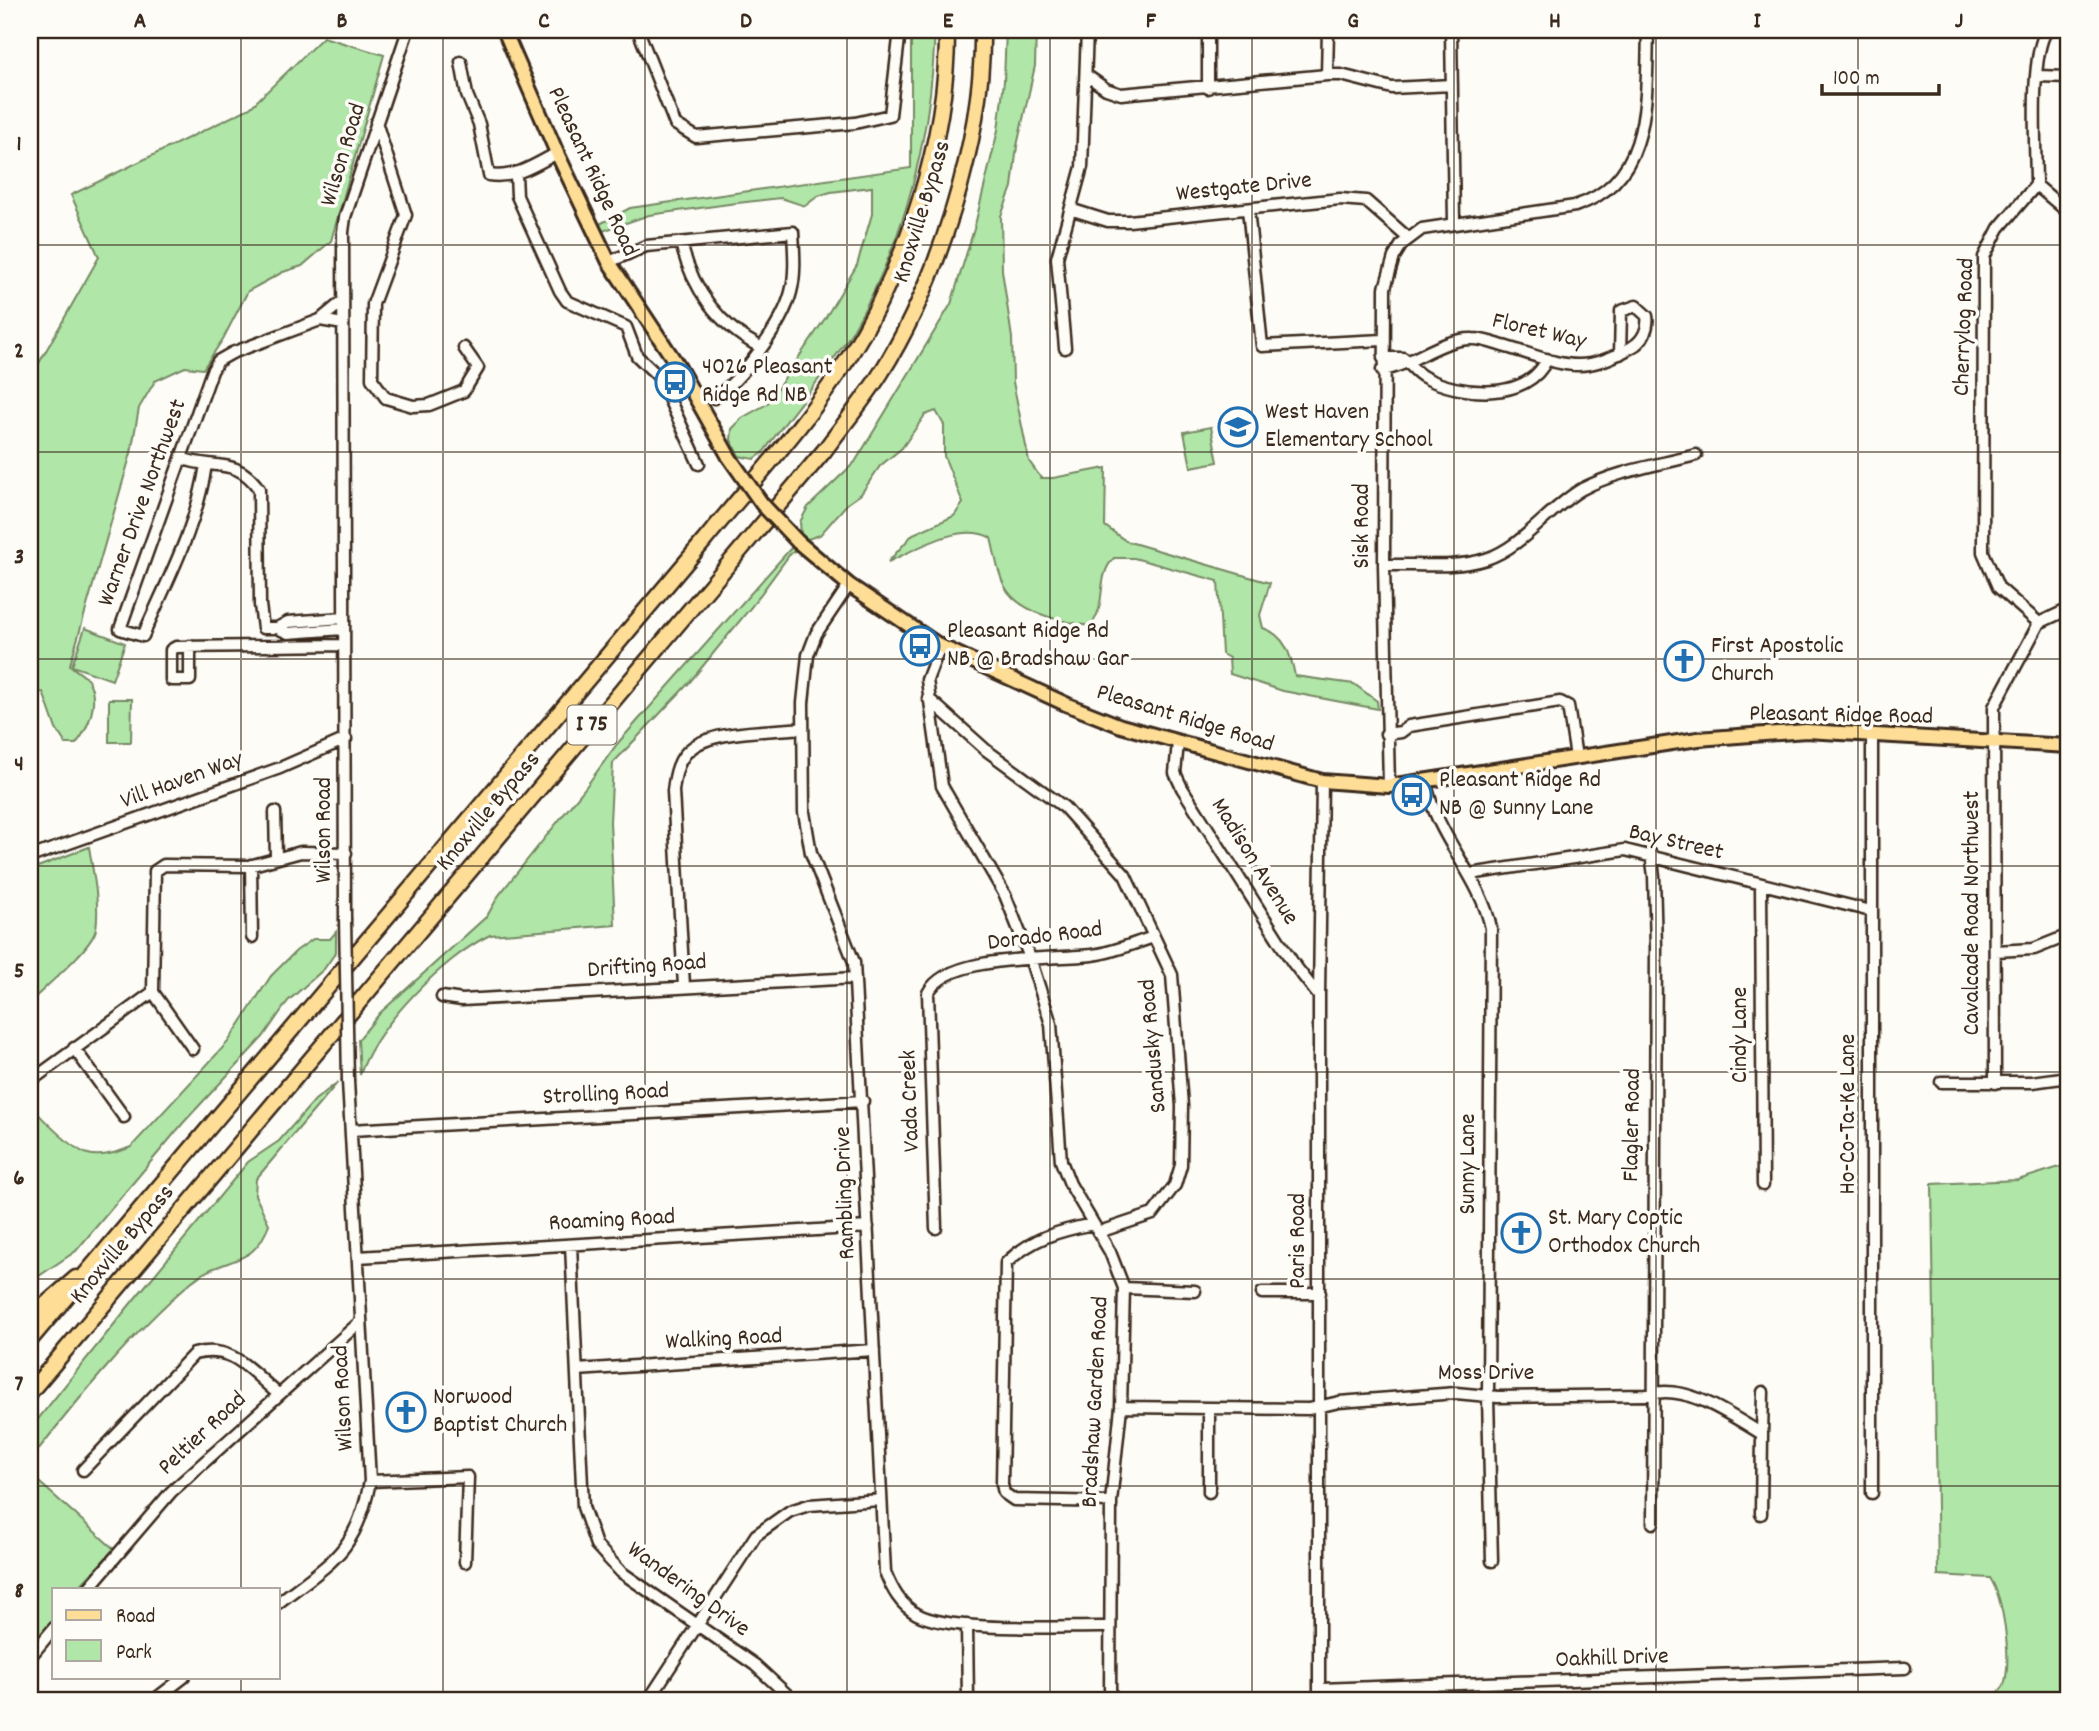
<svg xmlns="http://www.w3.org/2000/svg" width="2099" height="1731" font-family="Dekko,sans-serif">
	<style>
		.green { fill: #b0e6a8; stroke: #768863; stroke-width: 2 }
		.lines { fill: none; stroke-linecap: round; stroke-linejoin: round }
		.minor-casing { stroke: #3b2a1e; stroke-width: 15 }
		.major-casing { stroke: #3b2a1e; stroke-width: 18 }
		.highway-casing { stroke: #3b2a1e; stroke-width: 19 }
		.minor { stroke: #fdfcf7; stroke-width: 10 }
		.major { stroke: #fedd96; stroke-width: 12 }
		.highway { stroke: #fedd96; stroke-width: 14 }
		.minor-bridge-casing { stroke: #3b2a1e; stroke-width: 15; stroke-linecap: butt }
		.major-bridge-casing { stroke: #3b2a1e; stroke-width: 18; stroke-linecap: butt }
		.minor-bridge { stroke: #fdfcf7; stroke-width: 10 }
		.major-bridge { stroke: #fedd96; stroke-width: 12 }
		.grid { fill: none; stroke: #3b2a1e; stroke-width: 2; stroke-opacity: 0.55 }
		.labels { text-anchor: middle; dominant-baseline: central; stroke-width: 7; stroke-linejoin: round; paint-order: stroke }
		.shield { fill: #fdfcf7; stroke: #75695f; stroke-width: 2 }
		.shield-label { font-size: 23px; font-weight: bold; fill: #3b2a1e }
		.street-label { font-size: 24px; fill: #3b2a1e; stroke: #fdfcf7 }
		.poi-label { font-size: 24px; fill: #3b2a1e; stroke: #fdfcf7; text-anchor: start }
		.neatline { fill: none; stroke: #3b2a1e; stroke-width: 2.5 }
		.grid-label { font-size: 23px; text-anchor: middle; font-weight: bold; fill: #3b2a1e }
	</style>
	<rect width="100%" height="100%" fill="#fdfcf7"/>
	<filter id="ink" filterUnits="userSpaceOnUse"><feTurbulence type="fractalNoise" baseFrequency=".0143" numOctaves="2"/><feDisplacementMap in="SourceGraphic" scale="14" xChannelSelector="R" yChannelSelector="G"/><feConvolveMatrix kernelMatrix="1 2 1 2 8 2 1 2 1" color-interpolation-filters="sRGB"/></filter>
	<g filter="url(#ink)">
		<path class="green" d="M911,30H935C931,135 906,240 852,332C826,374 791,412 763,453L754,459L739,456L731,440L732,429L742,418L767,404L826,317L857,265L872,214V187L831,192L818,196L805,206L781,198L729,204L649,215L603,231L596,226L630,208L911,168Z
			M1006,30H1036L1035,66L1017,146L1012,187L1001,216L1002,270L1012,338L1013,382L1029,461L1041,478H1053L1106,468L1105,526L1126,541L1270,583L1260,615L1263,628C1285,635 1291,655 1295,676L1354,684L1377,701L1378,709L1283,691L1230,674L1229,658L1222,654L1218,581L1134,558H1114C1095,577 1108,606 1090,626C1062,622 1017,613 1004,585C997,571 995,553 991,538C961,521 915,550 888,562L913,534L954,516L963,503L944,456V425L936,411L925,415L902,448L880,466L861,494L847,504L820,535L808,539L801,535L800,522L808,507L855,462L951,304L974,229L998,130L1004,81Z
			M323,37L384,55L331,241L302,266L283,272L248,291L223,339L203,369L185,367L155,381L139,408L131,453L70,665C75,670 84,675 88,680C100,700 89,728 76,744H66L56,729L43,692L30,694V379L99,257L71,195L250,108Z
			M1211,427L1218,462L1191,467L1184,432Z
			M791,548L796,550L790,554L752,606L689,683L613,763L610,822L615,925L490,935C444,957 376,1026 360,1075L358,1040L380,1013L487,916L499,895L585,788L617,744Z
			M85,628L125,643L112,680L72,666Z
			M109,699H132L131,742H109Z
			M89,847C93,872 100,903 96,929C93,947 45,987 30,1002V870Z
			M336,932V952L324,969L288,1001L263,1037L184,1122L76,1251L30,1282V1104C40,1117 73,1150 88,1154C102,1158 119,1152 131,1147L228,1042L271,976L296,951L313,939H330Z
			M338,1082L256,1179L255,1195L269,1224C254,1270 222,1255 191,1282C131,1334 79,1398 30,1460V1429L132,1302L248,1162L279,1141L315,1100Z
			M2069,1164V1701H1983C1990,1698 2001,1693 2004,1685C2012,1661 2004,1599 1990,1578L1938,1575L1932,1184L2018,1180Z
			M30,1474L114,1549L77,1589H54V1619L30,1649Z"/>
		<g class="lines">
			<g class="minor-casing">
				<path id="minor" d="M638,30L675,124L696,137L855,123L890,115L900,30
					M1451,30L1454,222
					M461,62L467,95L479,124L489,175C514,179 535,165 557,153
					M1086,75L1106,89L1121,94L1327,75H1341L1392,88L1452,85
					M1327,75L1328,30
					M2037,76L2069,77
					M1208,88V30
					M376,122L406,215L373,304L372,379L386,398L413,406L429,405L464,391L478,368L464,348
					M516,174L517,196L560,291L567,301L626,327L637,356L659,377L699,464
					M2036,185L2069,213
					M1248,209L1262,346L1383,340
					M1073,210L1108,221H1129L1340,199L1366,201L1407,237
					M681,243C692,288 718,325 760,347
					M609,262L646,246L793,232C794,252 796,273 791,292C783,324 741,381 714,398
					M320,320L343,301
					M1065,348L1057,258L1082,167L1087,30
					M1383,358H1403C1410,364 1416,373 1424,377C1459,396 1528,402 1547,359
					M1382,370C1413,365 1441,338 1473,339C1485,339 1498,345 1510,348C1563,364 1580,377 1632,347C1643,341 1649,328 1647,316L1636,306L1621,311L1620,354
					M659,377L678,366
					M181,458C213,471 235,455 259,489L260,605L263,628H277L288,622L343,618
					M206,464C198,524 167,581 143,636L120,629L212,371L218,361L232,353L320,320L343,324
					M1384,565C1416,564 1455,569 1486,559C1523,547 1549,508 1582,489C1616,471 1659,465 1696,455
					M849,585L816,634L808,655L803,703L804,812L811,853L854,962L885,1572C892,1589 900,1605 917,1614C951,1633 1066,1626 1110,1627
					M2039,623L1998,587L1983,552L1984,257L1999,228L2036,185C2036,150 2029,56 2047,30
					M277,628L288,633L343,629
					M190,646V680H171V650L176,647L344,645
					M940,646L927,680L942,786L1005,895L1030,958L1051,1024L1061,1161L1070,1184L1110,1252L1124,1288L1121,1407L1111,1502L1110,1701
					M928,698L986,750L1064,807L1125,875L1172,975L1182,1106L1181,1165L1175,1185L1153,1214L1099,1232
					M1386,734L1401,732L1409,726L1560,702L1568,706L1576,757
					M1872,735V1493
					M1178,743L1175,773L1182,788L1293,963L1318,995
					M1426,782C1435,836 1480,875 1491,928L1488,1397L1492,1561
					M1389,786L1384,565L1385,288L1394,257L1402,244L1422,229L1575,206C1653,181 1646,96 1648,30
					M275,812L276,857
					M1651,854L1654,876L1656,947L1653,1523
					M30,857L280,768L346,739
					M251,865L252,937
					M1470,874L1625,850L1871,911
					M1761,885L1763,1185
					M345,918L343,232L345,217L408,30
					M1995,951L2034,949L2069,935
					M684,986L673,791C675,774 678,757 693,747C716,730 774,731 803,728
					M153,992L193,1049
					M442,997L462,1000L855,978
					M74,1048L124,1117
					M32,1080L153,992L155,871L164,865L249,866L301,852L346,853
					M1941,1082H2032L2069,1077
					M1995,1083L1994,707L2039,623L2069,609
					M351,1130L863,1101
					M1093,1224C1058,1231 1032,1238 1006,1263L1002,1484L1004,1493L1014,1500L1111,1502
					M936,1228L928,993C948,953 1052,960 1092,955C1112,953 1134,943 1154,937
					M571,1245L583,1507L596,1545L621,1572L755,1665L794,1701
					M358,1257L868,1227
					M1124,1288L1195,1291
					M1262,1293H1320
					M577,1370L874,1350
					M1121,1407L1309,1409L1339,1402L1456,1393L1498,1397L1647,1395C1686,1382 1730,1415 1762,1434L1761,1514
					M1762,1434L1763,1392
					M83,1470L194,1354C233,1344 249,1370 277,1393
					M370,1481L468,1477L465,1562
					M1209,1492V1408
					M88,1589L171,1492L360,1322
					M278,1603C331,1562 357,1552 370,1481L348,1081
					M967,1625L968,1701
					M30,1657L54,1628
					M1320,1689L1905,1668
					M153,1701L184,1677
					M648,1701L756,1535L790,1511L809,1505L880,1500
					M1319,1701V995L1322,781"/>
			</g>
			<g class="major-casing">
				<path id="major" d="M504,30L557,153L609,262L678,366L729,457
					M798,542L849,585L940,646L1068,705L1121,726L1322,781L1389,786L1698,739L1806,731L2069,746"/>
			</g>
			<g class="highway-casing">
				<path id="highway" d="M30,1318L76,1278
					M30,1340L704,541C753,481 807,423 849,357C906,267 948,138 947,30
					M30,1392L824,451C843,425 864,400 881,373C938,282 984,138 982,30"/>
			</g>
			<use href="#minor" class="minor"/>
			<use href="#major" class="major"/>
			<use href="#highway" class="highway"/>
			<g class="minor-bridge-casing">
				<path id="minor-bridge" d="M345,918L348,1081"/>
			</g>
			<g class="major-bridge-casing">
				<path id="major-bridge" d="M729,457L762,504L798,542"/>
			</g>
			<use href="#minor-bridge" class="minor-bridge"/>
			<use href="#major-bridge" class="major-bridge"/>
		</g>
	</g>
	<path class="grid" d="M241,30V1589M443,30V1701M645,30V1701M847,30V1701M1050,30V1701M1252,30V1701M1454,30V1701M1656,30V1701M1858,30V1701M30,245H2069M30,452H2069M30,659H2069M30,866H2069M30,1072H2069M30,1279H2069M30,1486H2069M241,1677V1701"/>
	<defs>
		<g id="bus-ring" transform="scale(2.0125)"><circle r="9.5" fill="#fdfcf7" stroke="#1f6fb2" stroke-width="1.5"/><path d="M-5-6H5V4H4V6H2V4H-2V6H-4V4H-5ZM-3.5-4V0h7V-4ZM-3.5 1.2v1.5H-2V1.2ZM2 1.2v1.5H3.5V1.2Z" fill="#1f6fb2"/></g>
		<g id="school-ring" transform="scale(2.0125)"><circle r="9.5" fill="#fdfcf7" stroke="#1f6fb2" stroke-width="1.5"/><path d="M0-5L7-2L0 1L-7-2ZM-4 1L0 2.5L4 1V4Q0 6-4 4Z" fill="#1f6fb2"/></g>
		<g id="church-ring" transform="scale(2.0125)"><circle r="9.5" fill="#fdfcf7" stroke="#1f6fb2" stroke-width="1.5"/><path d="M-1.2-6h2.4v3.5h3.3v2.4h-3.3V6h-2.4V-.1h-3.3v-2.4h3.3Z" fill="#1f6fb2"/></g>
	</defs>
	<g fill-rule="evenodd">
		<use href="#bus-ring" x="675" y="382"/>
		<use href="#school-ring" x="1238" y="427"/>
		<use href="#bus-ring" x="920" y="646"/>
		<use href="#church-ring" x="1684" y="661"/>
		<use href="#bus-ring" x="1412" y="795"/>
		<use href="#church-ring" x="1521" y="1233"/>
		<use href="#church-ring" x="406" y="1412"/>
	</g>
	<g class="labels">
		<rect class="shield" x="567.5" y="705.5" width="49" height="39" rx="5"/>
		<g class="shield-label">
			<text x="592" y="725">I 75</text>
		</g>
		<g class="street-label">
			<text transform="translate(344 155) rotate(-73)">Wilson Road</text>
			<text transform="translate(592 172) rotate(65)">Pleasant Ridge Road</text>
			<text transform="translate(1244 188) rotate(-6)">Westgate Drive</text>
			<text transform="translate(923 212) rotate(-73)">Knoxville Bypass</text>
			<text transform="translate(1965 327) rotate(-88)">Cherrylog Road</text>
			<text transform="translate(1539 332) rotate(13)">Floret Way</text>
			<text transform="translate(143 503) rotate(-70)">Warner Drive Northwest</text>
			<text transform="translate(1363 526) rotate(-90)">Sisk Road</text>
			<text transform="translate(1841 716) rotate(1)">Pleasant Ridge Road</text>
			<text transform="translate(1185 719) rotate(17)">Pleasant Ridge Road</text>
			<text transform="translate(182 781) rotate(-20)">Vill Haven Way</text>
			<text transform="translate(489 812) rotate(-50)">Knoxville Bypass</text>
			<text transform="translate(325 830) rotate(-90)">Wilson Road</text>
			<text transform="translate(1676 843) rotate(13)">Bay Street</text>
			<text transform="translate(1254 862) rotate(58)">Madison Avenue</text>
			<text transform="translate(1973 913) rotate(-90)">Cavalcade Road Northwest</text>
			<text transform="translate(1045 937) rotate(-7)">Dorado Road</text>
			<text transform="translate(647 967) rotate(-4)">Drifting Road</text>
			<text transform="translate(1741 1035) rotate(-90)">Cindy Lane</text>
			<text transform="translate(1154 1046) rotate(-95)">Sandusky Road</text>
			<text transform="translate(606 1095) rotate(-3)">Strolling Road</text>
			<text transform="translate(911 1101) rotate(-92)">Vada Creek</text>
			<text transform="translate(1849 1114) rotate(-90)">Ho-Co-Ta-Ke Lane</text>
			<text transform="translate(1633 1125) rotate(-89)">Flagler Road</text>
			<text transform="translate(1469 1164) rotate(-90)">Sunny Lane</text>
			<text transform="translate(846 1193) rotate(-92)">Rambling Drive</text>
			<text transform="translate(612 1221) rotate(-3)">Roaming Road</text>
			<text transform="translate(1299 1241) rotate(-90)">Paris Road</text>
			<text transform="translate(123 1245) rotate(-50)">Knoxville Bypass</text>
			<text transform="translate(724 1340) rotate(-3)">Walking Road</text>
			<text x="1486" y="1374">Moss Drive</text>
			<text transform="translate(344 1398) rotate(-93)">Wilson Road</text>
			<text transform="translate(1096 1402) rotate(-87)">Bradshaw Garden Road</text>
			<text transform="translate(203 1434) rotate(-43)">Peltier Road</text>
			<text transform="translate(688 1590) rotate(36)">Wandering Drive</text>
			<text transform="translate(1612 1659) rotate(-2)">Oakhill Drive</text>
		</g>
		<g class="poi-label">
			<text x="702" y="368">4026 Pleasant<tspan x="702" dy="28">Ridge Rd NB</tspan></text>
			<text x="1265" y="413">West Haven<tspan x="1265" dy="28">Elementary School</tspan></text>
			<text x="947" y="632">Pleasant Ridge Rd<tspan x="947" dy="28">NB @ Bradshaw Gar</tspan></text>
			<text x="1711" y="647">First Apostolic<tspan x="1711" dy="28">Church</tspan></text>
			<text x="1439" y="781">Pleasant Ridge Rd<tspan x="1439" dy="28">NB @ Sunny Lane</tspan></text>
			<text x="1548" y="1219">St. Mary Coptic<tspan x="1548" dy="28">Orthodox Church</tspan></text>
			<text x="433" y="1398">Norwood<tspan x="433" dy="28">Baptist Church</tspan></text>
		</g>
	</g>
	<rect width="2099" height="1731" fill="none" stroke="#fdfcf7" stroke-width="77"/>
	<rect x="52" y="1588" width="228" height="91" fill="#fdfcf7" stroke="#afa8a0" stroke-width="2"/>
	<rect x="66" y="1610" width="35" height="10" fill="#fedd96" stroke="#afa8a0" stroke-width="2"/>
	<text x="116" y="1622" font-size="21" fill="#3b2a1e">Road</text>
	<rect x="66" y="1640" width="35" height="21" fill="#b0e6a8" stroke="#afa8a0" stroke-width="2"/>
	<text x="116" y="1658" font-size="21" fill="#3b2a1e">Park</text>
	<path d="M1822 84v10h117v-10" fill="none" stroke="#3b2a1e" stroke-width="3.5"/>
	<text x="1833" y="84" font-size="21" fill="#3b2a1e" stroke="#fdfcf7" stroke-width="5" paint-order="stroke">100 m</text>
	<rect x="38" y="38" width="2022" height="1654" class="neatline"/>
	<g class="grid-label">
		<text x="140" y="27">A</text>
		<text x="342" y="27">B</text>
		<text x="544" y="27">C</text>
		<text x="746" y="27">D</text>
		<text x="948" y="27">E</text>
		<text x="1151" y="27">F</text>
		<text x="1353" y="27">G</text>
		<text x="1555" y="27">H</text>
		<text x="1757" y="27">I</text>
		<text x="1959" y="27">J</text>
		<text x="19" y="150">1</text>
		<text x="19" y="357">2</text>
		<text x="19" y="563">3</text>
		<text x="19" y="770">4</text>
		<text x="19" y="977">5</text>
		<text x="19" y="1184">6</text>
		<text x="19" y="1390">7</text>
		<text x="19" y="1597">8</text>
	</g>
</svg>
